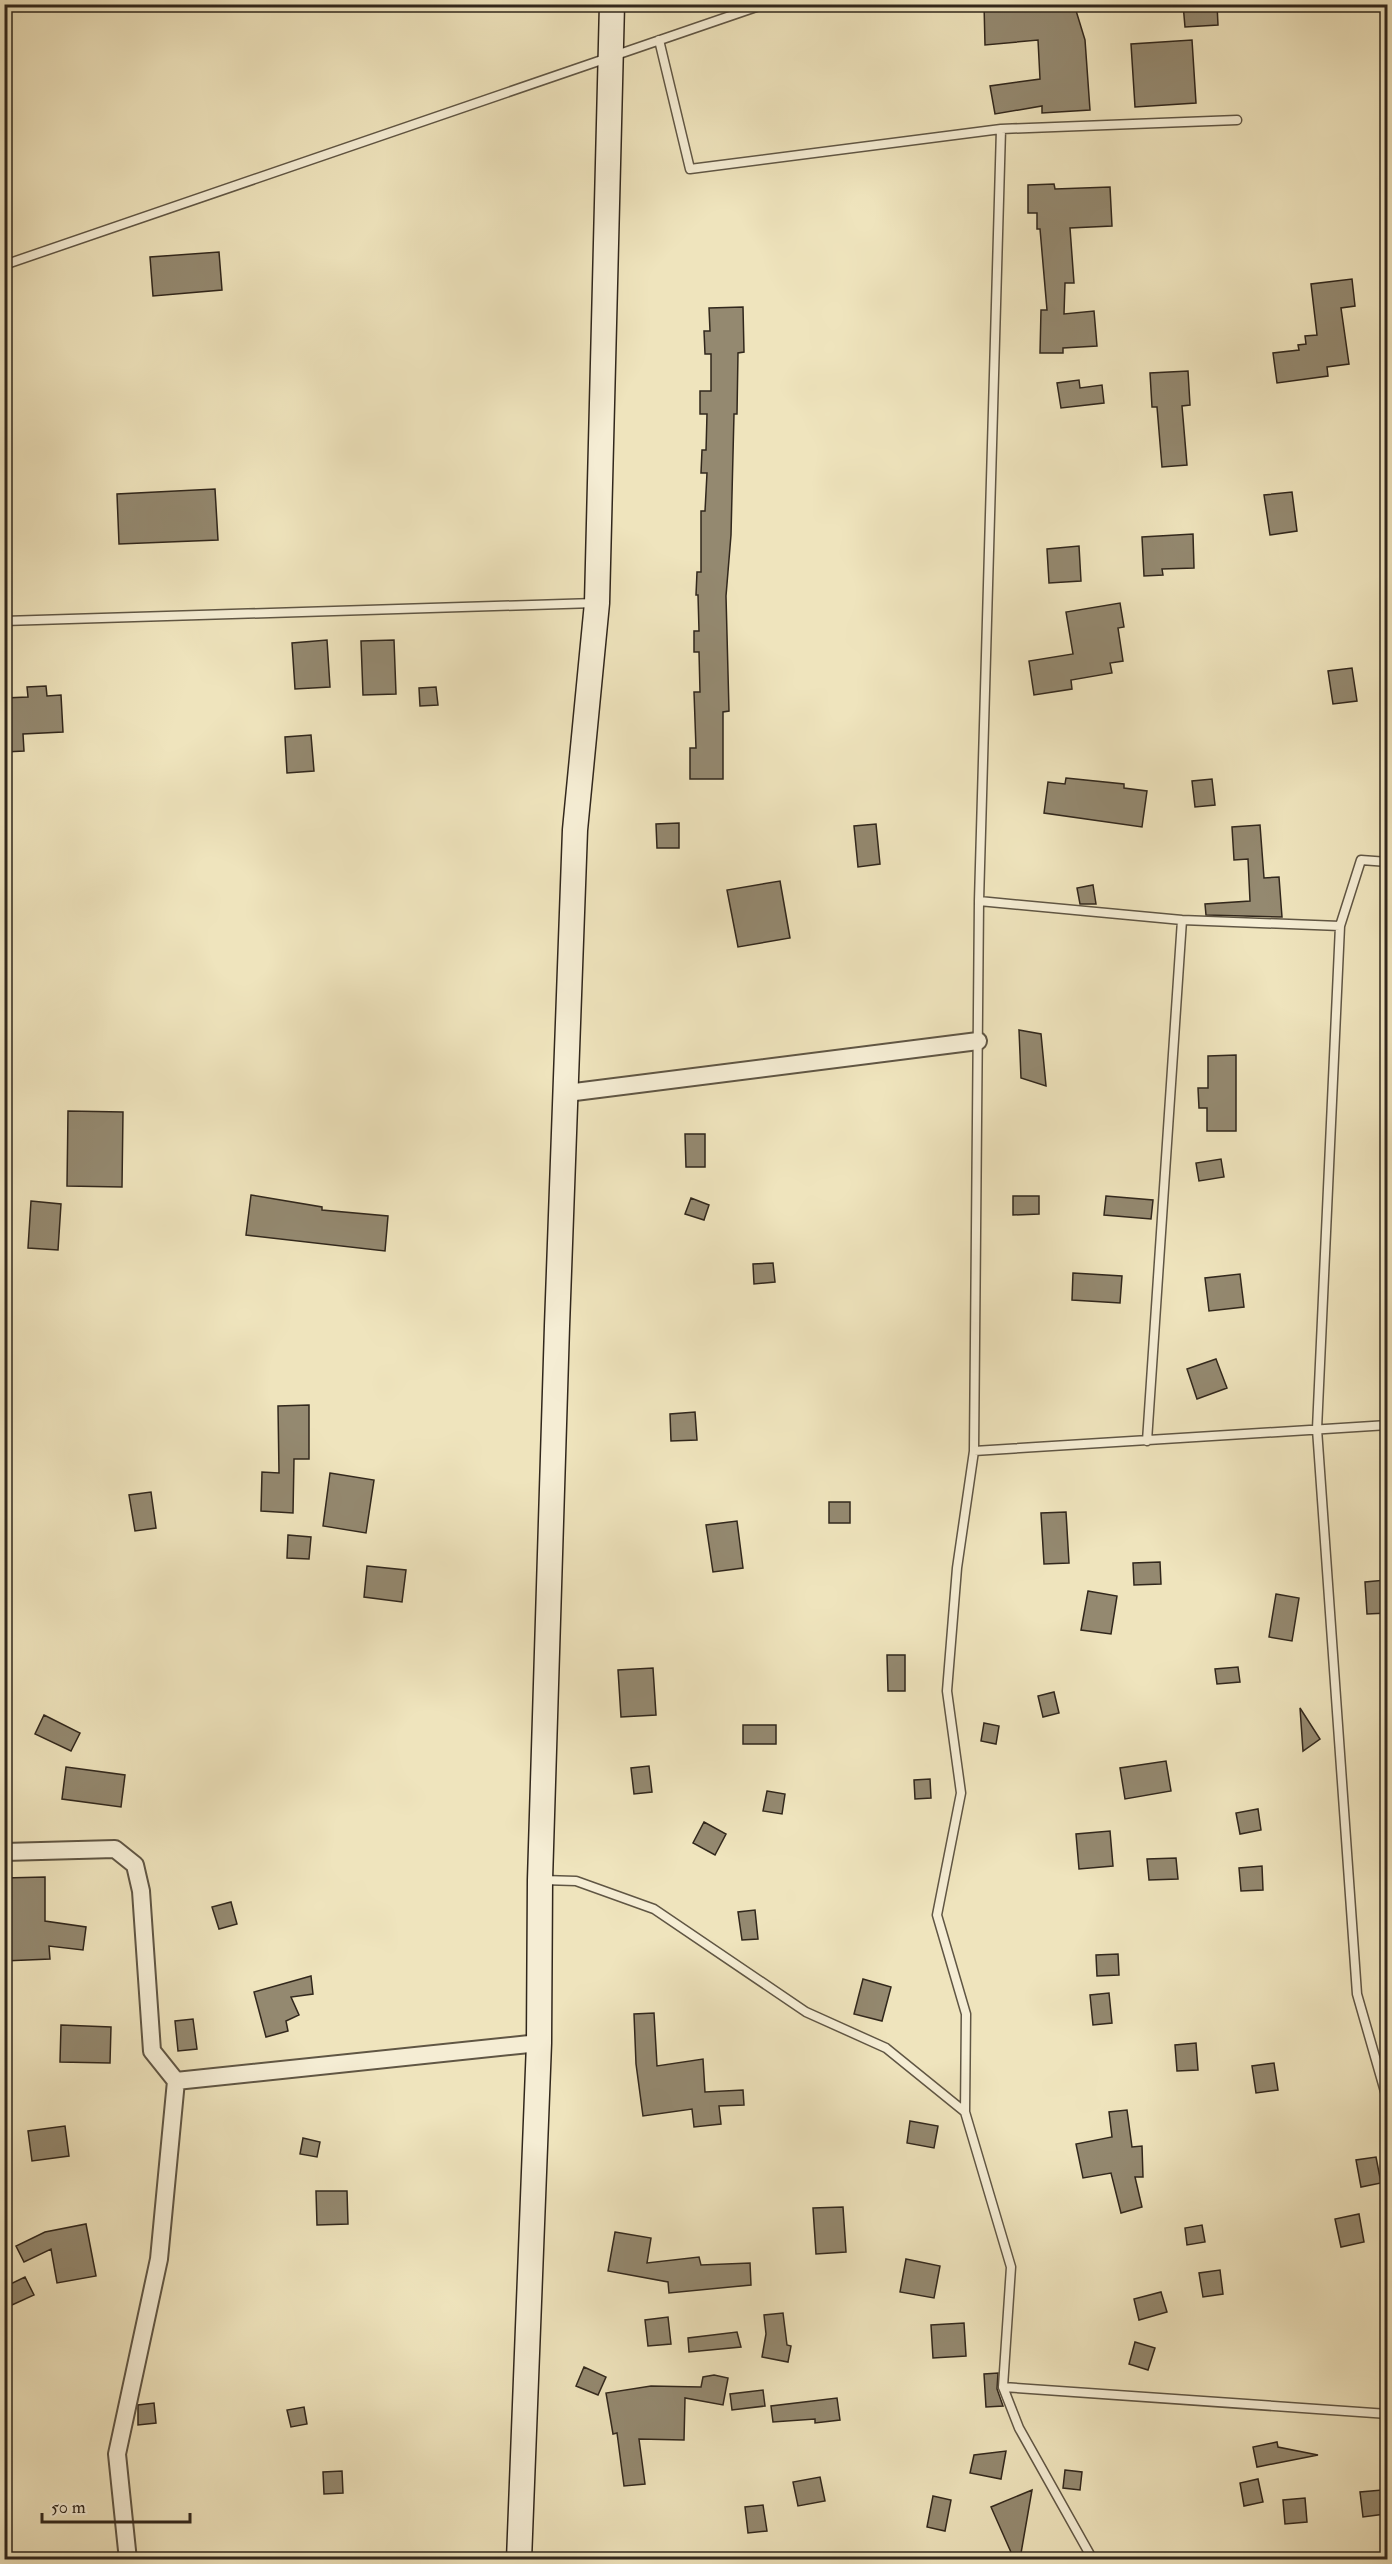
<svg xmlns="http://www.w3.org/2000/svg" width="1392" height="2564" font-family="'IM FELL Double Pica',serif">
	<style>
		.building { fill: #948970; stroke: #31271c; stroke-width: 1.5 }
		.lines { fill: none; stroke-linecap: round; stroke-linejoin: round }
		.service-casing { stroke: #605644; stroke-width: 11 }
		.minor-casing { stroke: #605644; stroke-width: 20 }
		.secondary-casing { stroke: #31271c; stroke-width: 27 }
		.service { stroke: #f5edd4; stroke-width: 8 }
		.minor { stroke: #f5edd4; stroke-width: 16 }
		.secondary { stroke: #f5edd4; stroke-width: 24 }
	</style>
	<rect width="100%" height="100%" fill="#efe4bd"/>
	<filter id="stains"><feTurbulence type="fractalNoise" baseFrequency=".00333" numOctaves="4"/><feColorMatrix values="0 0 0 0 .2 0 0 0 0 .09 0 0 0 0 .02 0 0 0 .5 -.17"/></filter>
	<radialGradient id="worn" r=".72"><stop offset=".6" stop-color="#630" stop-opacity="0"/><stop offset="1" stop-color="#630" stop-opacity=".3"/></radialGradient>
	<path class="building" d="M984,4H1074L1085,40L1090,110L1042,113V106L995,114L990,86L1040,79L1038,40L985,45Z
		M1183,4H1217L1218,25L1185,27Z
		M1192,40L1196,103L1135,107L1131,44Z
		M1054,184L1055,189L1110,187L1112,226L1070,228L1074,283H1065L1064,314L1094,311L1097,346L1063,348V353H1040L1041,310H1047L1040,229H1037V213H1028V185Z
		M219,252L222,290L153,296L150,257Z
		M1352,279L1355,306L1341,308L1349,364L1327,367L1328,376L1277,383L1273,353L1299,350L1298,345L1306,344L1305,336L1317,335L1311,284Z
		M743,307L744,352L738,353L737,414H734L731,535L726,596L729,711L723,712V779H690V748H696L694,692H700L699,652H694V631H699L698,595H696L697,572H701V511H705L707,473H701L702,450H706L707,414H700V391H711V354H705L704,331H710L709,308Z
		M1188,371L1190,405L1182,406L1187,465L1162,467L1157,407H1152L1150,373Z
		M1079,380L1080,388L1102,385L1104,403L1061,408L1057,383Z
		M215,489L218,540L119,544L117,494Z
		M1292,492L1297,531L1270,535L1264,495Z
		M1193,534L1194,568L1162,569L1163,575L1144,576L1142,537Z
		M1079,546L1081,581L1049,583L1047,549Z
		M1120,603L1124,627L1118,628L1123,661L1110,663L1112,673L1071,680L1072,689L1034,695L1029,661L1073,654L1066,612Z
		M327,640L330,687L295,689L292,643Z
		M394,640L396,694L363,695L361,641Z
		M1352,668L1357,701L1333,704L1328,671Z
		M46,686L47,696L61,695L63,732L23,734L24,751L5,752L4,698L28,697L27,687Z
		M436,687L438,705L420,706L419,688Z
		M311,735L314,771L287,773L285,737Z
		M1066,778L1124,784V788L1147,791L1142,827L1044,813L1048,782L1065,784Z
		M1212,779L1215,805L1195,807L1192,781Z
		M679,823V848H657L656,824Z
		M876,824L880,864L858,867L854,826Z
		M1260,825L1264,878L1279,877L1282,917L1206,915L1205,904L1250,901L1248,859L1234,860L1232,827Z
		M780,881L790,938L738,947L727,890Z
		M1093,885L1096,904H1080L1077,888Z
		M1019,1030L1041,1034L1046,1086L1021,1078Z
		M1236,1055V1131H1207V1108H1199L1198,1088H1208V1056Z
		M68,1111L123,1112L122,1187L67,1186Z
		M685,1134H705V1167H686Z
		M1221,1159L1224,1177L1199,1181L1196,1163Z
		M251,1195L322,1207V1210L388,1216L385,1251L246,1235Z
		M1013,1196H1039V1214L1013,1215Z
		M1106,1196L1153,1200L1151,1219L1104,1215Z
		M691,1198L709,1205L704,1220L685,1214Z
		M31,1201L61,1204L58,1250L28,1248Z
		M773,1263L775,1282L754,1284L753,1264Z
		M1073,1273L1122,1276L1120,1303L1072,1300Z
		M1240,1274L1244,1307L1209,1311L1205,1278Z
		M1216,1359L1227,1388L1197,1399L1187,1369Z
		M309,1405V1459H294L293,1513L261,1511L262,1472L279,1473L278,1406Z
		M695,1412L697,1440L671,1441L670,1414Z
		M330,1473L374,1480L366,1533L323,1526Z
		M151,1492L156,1528L135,1531L129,1495Z
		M829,1502H850V1523H829Z
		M1066,1512L1069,1563L1044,1564L1041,1513Z
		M737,1521L743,1568L713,1572L706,1525Z
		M288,1535L311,1537L309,1559L287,1558Z
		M1160,1562L1161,1584L1134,1585L1133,1563Z
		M367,1566L406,1570L402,1602L364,1597Z
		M1386,1580L1388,1613L1367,1614L1365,1582Z
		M1088,1591L1117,1596L1111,1634L1081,1630Z
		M1276,1594L1299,1598L1292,1641L1269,1637Z
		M887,1655H905V1691H888Z
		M1238,1667L1240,1682L1217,1684L1215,1669Z
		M653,1668L656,1715L621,1717L618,1670Z
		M1054,1692L1059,1713L1043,1717L1038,1696Z
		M1300,1708L1320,1739L1303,1751Z
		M44,1715L80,1733L71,1751L35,1734Z
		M984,1723L999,1726L996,1744L981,1741Z
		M743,1725H776V1744H743Z
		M1166,1761L1171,1791L1125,1799L1120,1768Z
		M649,1766L652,1792L634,1794L631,1768Z
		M66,1767L125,1775L121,1807L62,1799Z
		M930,1779L931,1798L915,1799L914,1780Z
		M767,1791L785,1794L782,1814L763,1811Z
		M1258,1809L1261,1830L1240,1834L1236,1813Z
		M704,1822L726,1834L715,1855L693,1843Z
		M1110,1831L1113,1866L1079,1869L1076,1834Z
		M1176,1858L1178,1879L1149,1880L1147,1859Z
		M1262,1866L1263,1890L1241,1891L1239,1868Z
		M45,1877V1921L86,1927L83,1950L49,1946L50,1959L4,1961V1878Z
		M231,1902L237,1924L219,1929L212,1907Z
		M755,1910L758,1939L742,1940L738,1912Z
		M1118,1954L1119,1975L1097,1976L1096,1955Z
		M311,1976L313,1994L291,1997L299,2015L286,2021L288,2031L266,2037L254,1992Z
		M863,1979L891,1987L882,2021L854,2014Z
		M1109,1993L1112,2023L1093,2025L1090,1995Z
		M654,2013L657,2066L703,2059L705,2092L743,2090L744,2105L719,2106L721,2124L694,2127L692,2109L643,2116L636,2064L634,2014Z
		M193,2019L197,2049L178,2051L175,2021Z
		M61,2025L111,2027L110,2063L60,2062Z
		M1196,2043L1198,2070L1177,2071L1175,2045Z
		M1274,2063L1278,2090L1256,2093L1252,2066Z
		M1127,2110L1132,2147L1142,2146L1143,2177H1135L1142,2207L1121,2213L1111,2173L1083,2178L1076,2144L1112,2137L1109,2112Z
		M910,2121L938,2126L934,2148L907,2143Z
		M65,2126L69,2156L32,2161L28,2131Z
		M303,2138L320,2142L317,2157L300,2154Z
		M1376,2157L1381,2183L1361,2187L1356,2160Z
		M316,2191H347L348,2224L317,2225Z
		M843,2207L846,2252L816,2254L813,2208Z
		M1359,2214L1364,2242L1341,2247L1335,2219Z
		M86,2224L96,2276L57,2283L51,2249L24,2262L16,2246L45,2232Z
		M1202,2225L1205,2242L1187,2245L1185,2228Z
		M615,2232L651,2238L647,2263L699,2257L701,2265L750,2263L751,2285L669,2293L668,2282L608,2271Z
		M906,2259L940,2266L934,2298L900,2292Z
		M1220,2270L1223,2294L1203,2297L1199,2273Z
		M25,2277L34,2295L12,2305L4,2287Z
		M1161,2292L1167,2312L1139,2320L1134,2299Z
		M783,2313L787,2345L791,2346L788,2362L762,2357L766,2334L764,2315Z
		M668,2317L671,2344L648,2346L645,2320Z
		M964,2323L966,2356L933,2358L931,2325Z
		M737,2332L741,2347L689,2352L688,2338Z
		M1135,2342L1155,2348L1148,2370L1129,2364Z
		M584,2367L606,2377L598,2395L576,2386Z
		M998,2373L997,2389L1003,2406L986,2407L984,2374Z
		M714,2375L728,2378L723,2405L685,2398L684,2440L639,2439L645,2484L624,2486L617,2433L613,2434L606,2393L651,2386L701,2387L703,2377Z
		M763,2390L765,2406L732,2410L730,2394Z
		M837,2398L840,2420L815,2423V2419L773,2422L771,2406Z
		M154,2403L156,2423L138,2425V2405Z
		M304,2407L307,2424L291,2427L287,2410Z
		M1277,2442L1278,2447L1318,2455L1257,2467L1253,2447Z
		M1006,2451L1001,2479L970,2473L974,2455Z
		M1065,2470L1082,2472L1080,2490L1063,2488Z
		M342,2471L343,2493L324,2494L323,2472Z
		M820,2477L825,2501L798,2506L793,2482Z
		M1258,2479L1263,2502L1244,2506L1240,2483Z
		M1032,2490L1020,2559H1014L991,2507Z
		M1382,2490L1385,2514L1363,2517L1360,2492Z
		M933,2496L951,2500L945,2531L927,2527Z
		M1305,2498L1307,2522L1285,2524L1283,2500Z
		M763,2505L767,2531L748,2533L745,2507Z"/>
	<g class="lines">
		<g class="service-casing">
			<path id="service" d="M659,40L690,169L1001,129L1237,120
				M1001,129L979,901L974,1451L1388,1425
				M4,265L765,4
				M4,621L595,603
				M1388,862L1361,860L1340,926L1317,1429L1357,1994L1388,2102
				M979,901L1182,920L1340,926
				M1147,1441L1182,920
				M543,1880L576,1881L654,1909L806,2012L886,2048L965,2112L1011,2267L1003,2387L1019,2428L1093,2560
				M965,2112L966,2014L937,1915L961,1793L947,1691L957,1568L974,1451
				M1003,2387L1388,2414"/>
		</g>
		<g class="minor-casing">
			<path id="minor" d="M567,1093L978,1041
				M4,1852L115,1849L135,1865L141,1891L152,2051L176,2081L539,2043
				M128,2560L117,2454L159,2259L176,2081"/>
		</g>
		<g class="secondary-casing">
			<path id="secondary" d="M519,2560L539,2043L540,1880L557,1326L575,830L597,603L612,4"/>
		</g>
		<use href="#service" class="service"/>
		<use href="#minor" class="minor"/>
		<use href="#secondary" class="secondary"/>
	</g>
	<rect width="1392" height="2564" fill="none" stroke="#efe4bd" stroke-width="24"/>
	<rect x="6" y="6" width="1380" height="2552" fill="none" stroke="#31271c" stroke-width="3"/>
	<rect x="12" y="12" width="1368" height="2540" fill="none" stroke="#31271c" stroke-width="1.5"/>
	<path d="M42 2513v9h148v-9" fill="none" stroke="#31271c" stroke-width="3"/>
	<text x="51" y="2513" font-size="18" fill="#31271c" stroke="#f5edd4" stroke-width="4.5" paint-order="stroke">50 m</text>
	<rect width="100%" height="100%" filter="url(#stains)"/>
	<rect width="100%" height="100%" fill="url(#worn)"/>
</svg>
